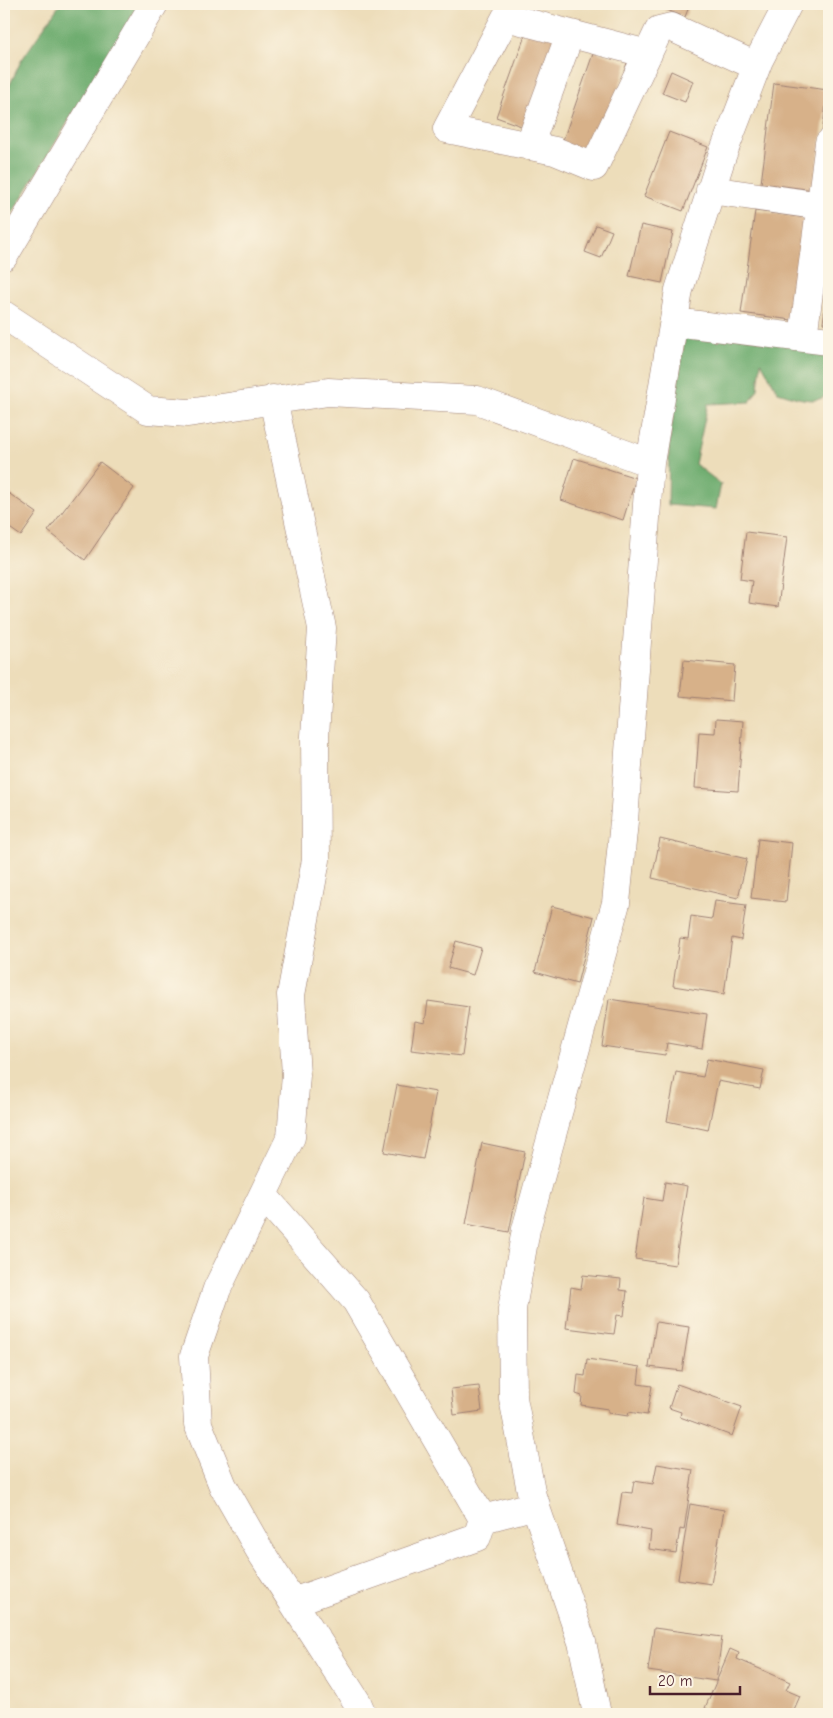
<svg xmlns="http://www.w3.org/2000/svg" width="833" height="1718" font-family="'Comic Neue',sans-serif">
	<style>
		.forest { fill: #6dac6e; stroke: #5c664c }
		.building { fill: #d7b189 }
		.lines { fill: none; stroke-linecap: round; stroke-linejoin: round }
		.minor-casing { stroke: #9c7e72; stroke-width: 29 }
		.minor { stroke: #fff; stroke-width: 28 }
	</style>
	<rect width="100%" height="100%" fill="#fcf5e5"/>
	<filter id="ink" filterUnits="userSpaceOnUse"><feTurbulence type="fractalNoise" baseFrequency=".02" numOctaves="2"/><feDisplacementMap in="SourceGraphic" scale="10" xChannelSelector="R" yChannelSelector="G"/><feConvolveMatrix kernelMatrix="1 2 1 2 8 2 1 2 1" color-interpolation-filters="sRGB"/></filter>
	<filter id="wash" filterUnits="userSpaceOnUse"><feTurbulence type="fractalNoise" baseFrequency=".0096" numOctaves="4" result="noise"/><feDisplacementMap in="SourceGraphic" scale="20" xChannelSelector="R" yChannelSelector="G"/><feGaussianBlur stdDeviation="1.12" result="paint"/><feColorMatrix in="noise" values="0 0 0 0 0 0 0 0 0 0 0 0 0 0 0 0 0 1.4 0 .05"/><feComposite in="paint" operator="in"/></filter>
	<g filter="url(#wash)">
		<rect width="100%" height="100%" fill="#edddba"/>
		<path class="forest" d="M60,4H140L4,227V97L21,61Z
			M686,330L829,336V393C817,407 792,396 778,392L761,362L758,389L750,402L708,404L695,464L721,484L716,509L668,505L669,445Z"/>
		<g id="blocks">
			<path class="building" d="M661,4H690L685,17L659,7Z
				M528,27L559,38L527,128L496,117Z
				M594,51L627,63L594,157L561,146Z
				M671,71L693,81L685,102L662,93Z
				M774,83L828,90L814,190L761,183Z
				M669,132L708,147L683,211L644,196Z
				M755,211L807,218L792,320L741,313Z
				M596,225L612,231L601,258L585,252Z
				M641,225L673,232L662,283L629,276Z
				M828,284H829V324L823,323Z
				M574,458L636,478L623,520L561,500Z
				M100,462L134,488L85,560L48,531Z
				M4,490L37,513L21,536L4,524Z
				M746,532L787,537L778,607L749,603L752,581L740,579Z
				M684,660L735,665L732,701L680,696Z
				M716,719L743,721L738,791L695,788L699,732L715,733Z
				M660,839L747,859L738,898L652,878Z
				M758,839L792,843L786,902L751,898Z
				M715,901L746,905L741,940L732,938L724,994L673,986L680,938L688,939L691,916L712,919Z
				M552,906L594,917L577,984L535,972Z
				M456,941L481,948L473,975L448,968Z
				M609,999L707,1014L702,1049L667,1043L665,1055L602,1046Z
				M428,1001L469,1007L462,1056L411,1050L415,1021L425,1023Z
				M707,1059L764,1070L760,1089L718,1081L708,1130L667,1121L676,1072L703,1077Z
				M397,1085L436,1092L423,1159L384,1152Z
				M482,1143L525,1152L509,1232L466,1224Z
				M665,1182L687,1186L675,1265L635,1259L644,1198L662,1201Z
				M583,1275L621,1279L620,1290L627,1291L624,1316L617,1315L614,1334L566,1328L571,1287L581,1289Z
				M656,1322L689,1327L682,1371L649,1367Z
				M587,1359L640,1367L638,1384L652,1386L647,1415L629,1412L628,1416L608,1413V1409L581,1405L582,1396L576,1394L578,1375L585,1376Z
				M677,1384L742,1407L732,1436L680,1417L681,1412L669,1408Z
				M479,1386L482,1411L454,1415L451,1389Z
				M657,1464L693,1470L684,1530L680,1529L676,1553L649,1549L651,1531L617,1525L622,1492L632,1493L634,1481L653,1484Z
				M690,1504L724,1510L711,1584L678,1579Z
				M654,1628L722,1637L716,1681L648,1671Z
				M730,1649L739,1653L737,1659L790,1682L786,1690L800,1696L792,1714H719L705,1708Z"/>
		</g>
	</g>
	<g filter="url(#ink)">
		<use href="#blocks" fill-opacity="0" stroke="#9c7e72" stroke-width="1"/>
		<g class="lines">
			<g class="minor-casing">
				<path id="minor" d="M648,54L506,17L447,129L555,151L594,167L659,30L671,27L756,66
					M529,146L570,34
					M710,190L829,207
					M4,256L154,4
					M4,315L148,410L188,413L328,392L477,400L650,463
					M674,322L829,341
					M803,337L829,143
					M273,399L322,628L315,736L316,860L291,995L296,1075L291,1137L217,1289L194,1356L198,1424L223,1486L260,1551L357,1702L362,1714
					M263,1195L356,1301L483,1519
					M293,1602L477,1537L483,1519L536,1505
					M597,1714L582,1642L532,1496L513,1398L512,1309L526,1229L616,903L624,821L650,463L679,290L722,156L759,60L788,4"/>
			</g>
			<use href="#minor" class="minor"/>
		</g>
	</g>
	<rect width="833" height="1718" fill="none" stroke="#fcf5e5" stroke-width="20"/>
	<path d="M650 1686v8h90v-8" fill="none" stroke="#4a1f2b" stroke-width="2.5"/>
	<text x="658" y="1686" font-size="15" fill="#4a1f2b" stroke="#fcf5e5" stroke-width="4" paint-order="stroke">20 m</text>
</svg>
